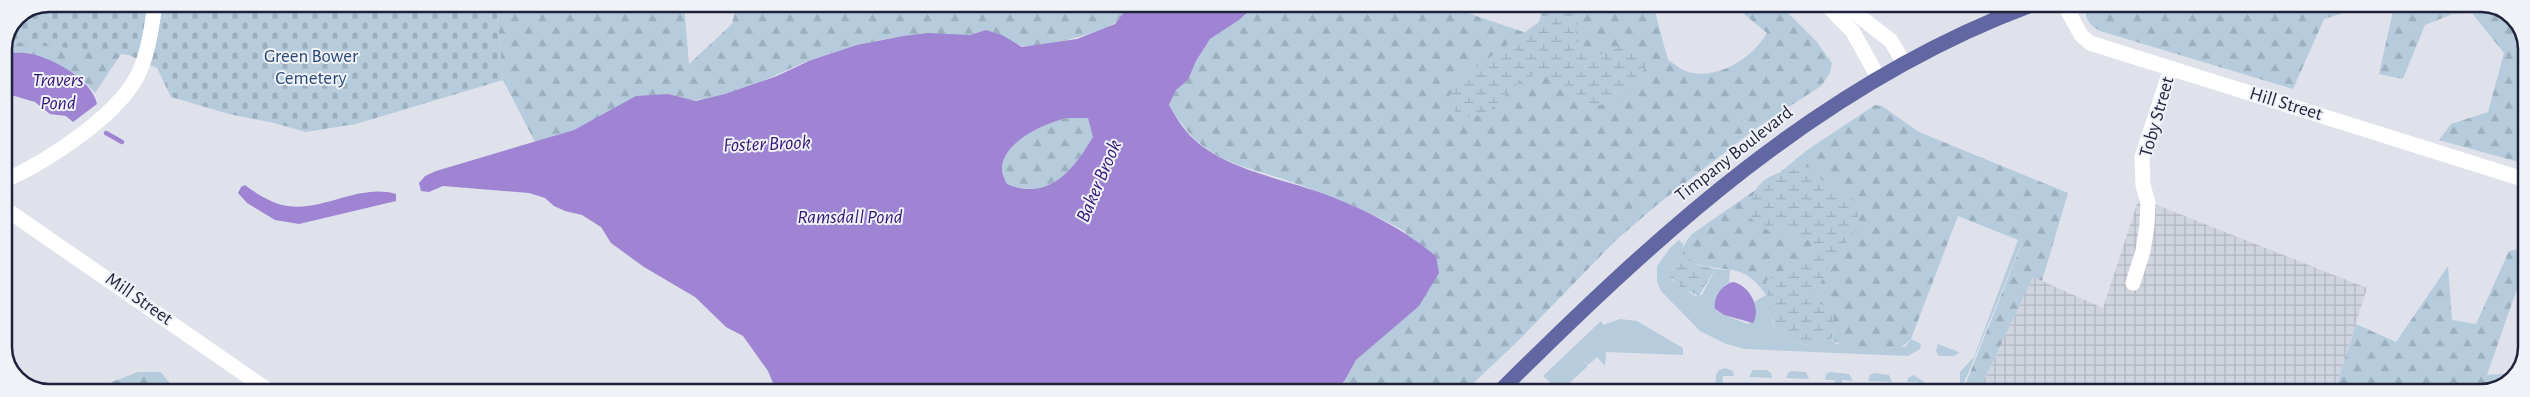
<svg xmlns="http://www.w3.org/2000/svg" width="2530" height="397" font-family="'Alegreya Sans',sans-serif">
	<style>
		.industrial { fill: url(#industrial-grid) }
		.green { fill: #b6ccdd }
		.forest { fill: url(#forest-firs) }
		.wetland { fill: url(#wetland-marsh) }
		.cemetery { fill: url(#cemetery-stones) }
		.water { fill: #9e84d3; fill-rule: evenodd }
		.lines { fill: none; stroke-linecap: round; stroke-linejoin: round }
		.stream { stroke: #9e84d3; stroke-width: 4.5 }
		.minor { stroke: #fff; stroke-width: 15 }
		.major { stroke: #6167a2; stroke-width: 15 }
		.labels { text-anchor: middle; dominant-baseline: central; stroke-width: 4; stroke-linejoin: round; paint-order: stroke }
		.park-label { font-size: 19px; fill: #284974; stroke: #eff2f7 }
		.street-label { font-size: 19px; fill: #1f223b; stroke: #eff2f7 }
		.water-label { font-size: 20px; font-style: italic; fill: #391779; stroke: #eff2f7 }
		.rim { fill: none; stroke: #1f223b; stroke-width: 2.5 }
	</style>
	<defs>
		<pattern id="industrial-grid" width="8" height="8" patternUnits="userSpaceOnUse" patternTransform="scale(1.25)"><rect width="8" height="8" fill="#d0d4df"/><path d="M0 4h8M4 0v8" fill="none" stroke="#b2b6c0"/></pattern>
		<pattern id="forest-firs" width="22" height="20" patternUnits="userSpaceOnUse" patternTransform="scale(1.25)"><rect width="22" height="20" fill="#b6ccdd"/><path d="M5 1l3.5 6h-7zM16 11l3.5 6h-7z" fill="#9cafbf"/></pattern>
		<pattern id="wetland-marsh" width="20" height="14" patternUnits="userSpaceOnUse" patternTransform="scale(1.25)"><rect width="20" height="14" fill="#b6ccdd"/><path d="M1 5h8M5 5V1M11 12h8M15 12V8" fill="none" stroke="#9cafbf"/></pattern>
		<pattern id="cemetery-stones" width="16" height="16" patternUnits="userSpaceOnUse" patternTransform="scale(1.25)"><rect width="16" height="16" fill="#b6ccdd"/><path d="M2 7V4a2 2 0 0 1 4 0v3zM10 15v-3a2 2 0 0 1 4 0v3z" fill="#9cafbf"/></pattern>
	</defs>
	<rect width="100%" height="100%" fill="#dfe2eb"/>
	<path class="industrial" d="M2139,198L2367,288L2334,393H1978L2033,277L2103,308Z"/>
	<path class="green" d="M1679,240L1683,244L1685,254L1671,271L1672,280L1695,296L1702,295L1715,269L1730,270L1729,283L1726,284L1715,310L1724,315L1748,324L1755,317L1754,302L1766,295L1771,301L1768,313L1772,318L1773,325L1794,342L1810,346L1819,340L1831,339L1837,344L1905,347L1911,339L1921,344L1920,349L1908,356L1745,349L1726,344L1700,331L1661,291L1657,282V266L1670,248Z
		M2018,240L2022,242L1960,393V372L1974,357Z
		M1620,319L1637,321L1683,348V355L1606,352L1605,366L1597,357L1588,365L1580,357L1588,366L1566,386L1573,393H1561L1560,387L1553,385L1543,376L1601,321L1603,325Z
		M1938,344L1959,352V353L1953,356H1939L1936,351Z
		M1725,368L1733,371L1734,376H1723L1722,393H1715L1716,375L1719,370Z
		M1753,370H1767L1771,373L1772,378L1749,377Z
		M1792,371L1806,372L1809,379L1786,378L1788,373Z
		M1830,372L1849,374L1853,381L1842,380V393H1835V380H1825L1826,374Z
		M1874,373L1889,375L1892,382L1868,381L1870,375Z
		M1913,375L1923,381L1929,393H1918V382H1907L1908,378Z"/>
	<path class="forest" d="M496,4H684L689,64L732,24L737,4H1130C1125,10 1120,20 1113,24C1099,33 1037,50 1022,46C1010,43 1001,32 987,31C981,30 975,35 969,35C948,36 926,33 905,36C873,40 843,49 813,59C778,72 721,106 684,99L605,114L574,130L535,142L503,80Z
		M1257,4H1441L1533,35L1547,4H1658L1655,12L1668,60C1674,64 1682,70 1688,72C1719,80 1752,58 1767,33L1739,10L1744,4H1779L1816,41L1832,63L1830,73L1821,86L1755,129L1658,204L1615,241L1519,340L1463,393H1333L1345,380L1356,360L1379,340L1406,232C1366,209 1324,193 1280,178C1252,169 1226,164 1203,146C1188,135 1179,120 1169,105L1176,90L1188,80L1196,61L1210,39L1239,20Z
		M2088,4H2373L2324,19L2293,89L2100,31C2089,25 2082,16 2088,4Z
		M2389,4H2487L2513,17L2526,44V164L2439,140L2451,124L2488,112L2504,53L2472,13L2453,14L2425,25L2403,79L2379,74L2394,7Z
		M9,36L123,51L95,93L82,79L31,54L4,53Z
		M1875,105L1882,106L1919,132L2068,193L2042,281L2033,277L1978,393H1962L2022,243L2018,240L1958,216L1911,339L1897,351L1843,346L1831,339L1835,330L1790,310L1779,317L1772,318L1768,313L1770,301C1762,289 1755,278 1740,272C1722,265 1660,271 1692,234L1777,175L1807,150Z
		M1067,118H1088L1094,137C1073,169 1050,202 1007,184C1005,180 1002,174 1002,169C1002,142 1045,123 1067,118Z
		M2526,247V263L2487,375L2515,373L2510,382L2480,393H2334L2356,324L2396,342L2448,266L2452,320L2476,324L2509,251Z
		M138,372H161L177,393H94L112,382Z"/>
	<path class="wetland" d="M1544,4H1589L1575,29L1582,53L1596,56L1617,46L1635,47L1646,65C1638,81 1632,94 1614,100C1610,102 1603,105 1599,105C1574,104 1562,69 1535,75C1510,81 1498,114 1471,117C1467,117 1460,115 1456,114L1450,95L1463,76L1539,22Z
		M1809,167C1820,181 1838,190 1854,199L1860,225L1829,266L1813,298L1807,302C1811,303 1819,303 1823,305C1836,313 1837,327 1831,339L1819,340L1810,346L1794,342L1775,329L1772,318L1781,316L1769,309L1766,281L1782,271L1802,268L1814,253L1811,240C1795,241 1789,236 1778,226L1769,231L1750,218C1749,177 1774,172 1809,167Z
		M1685,254L1695,264L1715,269L1699,296L1682,288L1670,277L1671,271Z"/>
	<path class="cemetery" d="M50,4H496L503,80L356,124L306,132L274,123L229,114L171,97L157,68L129,55L7,41L17,17Z"/>
	<path class="water" d="M1130,4H1257L1239,20L1210,39L1196,61L1188,80L1176,90L1169,105C1174,113 1179,123 1186,131C1219,170 1284,178 1330,196C1372,213 1401,228 1436,256L1439,273L1419,306L1356,360L1345,380L1333,393H777L768,371L743,336L726,327L695,297L644,267L611,243L601,227L582,215L565,211L554,206L545,198L529,193L443,186L429,192L421,191L419,183L425,176L436,171L574,130L636,96L668,94L696,101L725,94L777,76L811,60L857,45L903,36L928,33L970,35L986,30L1002,35L1022,47L1077,39L1115,24ZM1067,118H1088L1093,137C1074,169 1049,202 1007,184C1005,180 1002,174 1002,169C1002,142 1045,123 1067,118Z
		M4,53C12,53 23,52 31,54C55,59 92,80 97,104L73,122L66,116L50,114L35,102L4,93Z
		M245,185C255,193 270,202 282,205C322,214 357,183 396,194V201L299,224L275,220L247,203L238,193L241,187Z
		M1733,282C1749,285 1762,308 1753,323L1724,315L1715,309C1713,298 1721,285 1733,282Z"/>
	<g class="lines">
		<path class="stream" d="M106,133L122,142"/>
		<path class="minor" d="M1826,4L1853,32L1878,77
			M1844,4L1891,41L1904,63
			M2064,4L2081,35L2090,43L2526,180
			M4,181C46,162 124,113 141,68C149,48 152,25 155,4
			M4,208L272,393
			M2133,283L2143,251L2147,225L2148,203L2143,185L2142,157L2171,68"/>
		<path class="major" d="M1498,393C1656,236 1821,82 2034,4"/>
	</g>
	<g class="labels">
		<g class="park-label">
			<text x="311" y="56">Green Bower<tspan x="311" dy="22">Cemetery</tspan></text>
		</g>
		<g class="street-label">
			<text transform="translate(2286 104) rotate(17)">Hill Street</text>
			<text transform="translate(2157 117) rotate(-74)">Toby Street</text>
			<text transform="translate(1734 154) rotate(-38)">Timpany Boulevard</text>
			<text transform="translate(139 299) rotate(35)">Mill Street</text>
		</g>
		<g class="water-label">
			<text x="58" y="80">Travers<tspan x="58" dy="23">Pond</tspan></text>
			<text transform="translate(767 144) rotate(-2)">Foster Brook</text>
			<text transform="translate(1099 181) rotate(-67)">Baker Brook</text>
			<text x="850" y="217">Ramsdall Pond</text>
		</g>
	</g>
	<path d="M0 0H2530V397H0ZM49 12H2481A37 37 0 0 1 2518 49V347A37 37 0 0 1 2481 384H49A37 37 0 0 1 12 347V49A37 37 0 0 1 49 12Z" fill="#eff2f7" fill-rule="evenodd"/>
	<path class="rim" d="M49 12H2481A37 37 0 0 1 2518 49V347A37 37 0 0 1 2481 384H49A37 37 0 0 1 12 347V49A37 37 0 0 1 49 12Z"/>
</svg>
